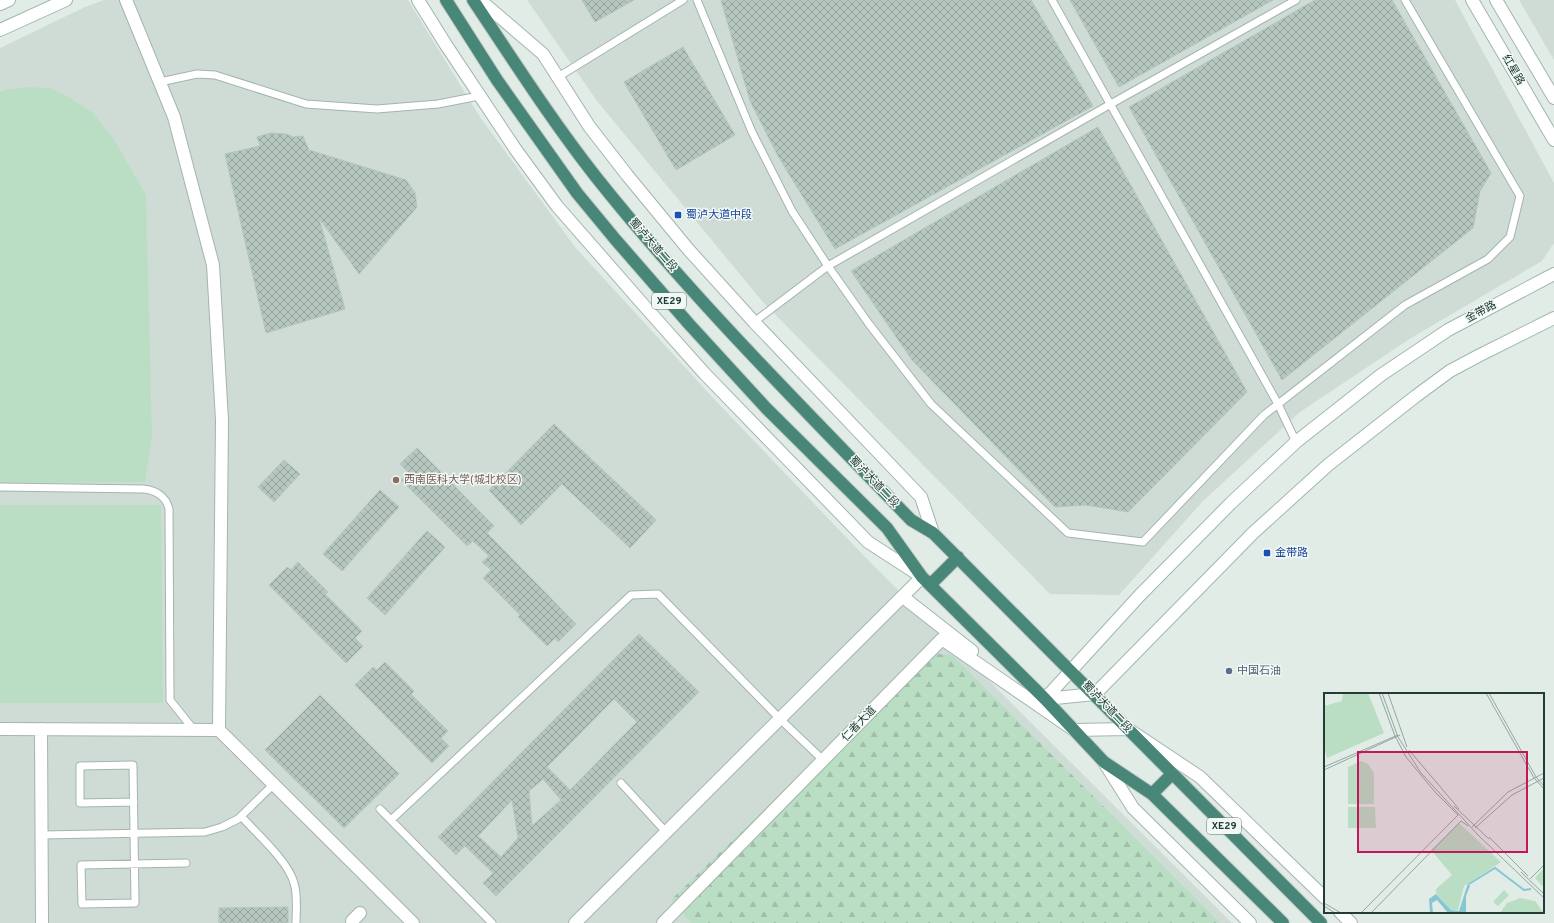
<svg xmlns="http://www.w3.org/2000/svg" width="1554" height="923" font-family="Overpass,'Noto Sans SC',sans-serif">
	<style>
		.built { fill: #cfdcd6 }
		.forest { fill: url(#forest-firs) }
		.garden { fill: #badec3 }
		.building { fill: url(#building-cross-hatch); stroke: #b4c6be; fill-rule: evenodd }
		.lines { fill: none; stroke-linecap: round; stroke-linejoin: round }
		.service-casing { stroke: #a4b4ae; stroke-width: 9 }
		.minor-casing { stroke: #a4b4ae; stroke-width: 14 }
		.tertiary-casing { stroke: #a4b4ae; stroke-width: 14 }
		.secondary-casing { stroke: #9fb8af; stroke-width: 14 }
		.trunk-casing { stroke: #c1c9c7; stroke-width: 14 }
		.service { stroke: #fff; stroke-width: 7 }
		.minor { stroke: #fff; stroke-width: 12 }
		.tertiary { stroke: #fff; stroke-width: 12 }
		.secondary { stroke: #fff; stroke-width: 12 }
		.trunk { stroke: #488678; stroke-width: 12 }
		.transit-dot { fill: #1a4fb4; stroke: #f2f8f5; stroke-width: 1.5 }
		.education-dot { fill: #8d6e63; stroke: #f2f8f5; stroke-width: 1.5 }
		.service-dot { fill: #5c6f8a; stroke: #f2f8f5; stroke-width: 1.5 }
		.labels { text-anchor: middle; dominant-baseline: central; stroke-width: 3; stroke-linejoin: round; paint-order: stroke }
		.shield { fill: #f2f8f5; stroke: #60756f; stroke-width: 1 }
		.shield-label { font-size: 10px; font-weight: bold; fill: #213d36 }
		.street-label { font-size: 11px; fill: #213d36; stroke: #f2f8f5 }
		.transit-label { font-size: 11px; fill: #164399; stroke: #f2f8f5; text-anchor: start }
		.education-label { font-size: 11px; fill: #785e54; stroke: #f2f8f5; text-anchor: start }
		.service-label { font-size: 11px; fill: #4e5e75; stroke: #f2f8f5; text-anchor: start }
		.inset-river { fill: none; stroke: #88c7d2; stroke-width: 2 }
		.inset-road { fill: none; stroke: #94a6a0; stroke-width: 1 }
		.view { fill: #c2185b; fill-opacity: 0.15; stroke: #c2185b; stroke-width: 2 }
		.inset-edge { fill: none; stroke: #213d36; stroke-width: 2 }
	</style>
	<defs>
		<pattern id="forest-firs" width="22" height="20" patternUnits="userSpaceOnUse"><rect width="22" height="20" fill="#badec3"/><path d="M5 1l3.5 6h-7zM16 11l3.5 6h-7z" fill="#a0bfa8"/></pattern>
		<pattern id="building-cross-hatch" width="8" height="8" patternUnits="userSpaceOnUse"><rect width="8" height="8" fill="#b6c7c0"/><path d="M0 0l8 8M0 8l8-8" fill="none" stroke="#94a39d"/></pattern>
	</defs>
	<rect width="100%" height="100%" fill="#e1ece7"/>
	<path class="built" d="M104,0H408L480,117L575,247L715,400L868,560L1232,923H0V48L85,7Z
		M527,0H1455L1554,183V243L1542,261L1411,338L1300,412L1203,501L1119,595L1050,594L762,301L597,101Z
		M1519,0H1554V60Z"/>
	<path class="forest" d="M925,653L952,655L1220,923H691L671,900Z"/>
	<path class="garden" d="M27,87L50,88L69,97L93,113L113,138L146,195L152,436L145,482L0,483V92L4,90Z
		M0,505H161L163,703H0Z"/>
	<path class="building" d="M582,0H634L595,22Z
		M721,0H1031L1093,106L835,249L778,156L750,101Z
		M1070,0H1273L1119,87Z
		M1315,0H1392L1491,173L1480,191L1473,228L1282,380L1129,107Z
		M683,47L735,135L676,170L624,82Z
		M1098,127L1247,392L1128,512L1086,505L1055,507L912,360L851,271Z
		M271,133L286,134L293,137L303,136L309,150L406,180L415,193L417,207L359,274L319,218L345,309L266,333L225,154L260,146L257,137Z
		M554,424L656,520L630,548L562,484L521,525L489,490Z
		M417,448L494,526L487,533L576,624L558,642L555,638L547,646L518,617L520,615L483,578L491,570L482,562L489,556L473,541L467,546L401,480L409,473L400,464Z
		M284,460L300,474L274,502L258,487Z
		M380,490L399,507L342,571L323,554Z
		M427,531L445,547L385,615L367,598Z
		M298,562L328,592L325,594L362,631L355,638L363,646L346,663L269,585L287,567L291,570Z
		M639,634L699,692L496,896L483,883L493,873L465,846L456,855L438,837ZM614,699L637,722L570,790L547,767ZM543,779L561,800L532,826L529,791ZM512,800L518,838L501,857L478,836Z
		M385,662L414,691L411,694L448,731L441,738L449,746L432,763L355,685L373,667L377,670Z
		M320,695L399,774L344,828L265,750Z
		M288,907V923H219V908Z"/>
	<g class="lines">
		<g class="service-casing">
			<path id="service" d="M697,0L752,132L792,211L828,266L869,324L931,404L1068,533L1143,542L1264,415L1405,305L1488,259L1510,237L1520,196L1405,0
				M1052,0L1278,404L1296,442
				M558,77L683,0
				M160,82L197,74L215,75L306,104L377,109L438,104L479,96
				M754,322L828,266L1109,105L1296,0
				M0,487L143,489C155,490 166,496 169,509L170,700L194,730
				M621,783L666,832
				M134,802L80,803V766L133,765C134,811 134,857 135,903L82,904L81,865L186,863
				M380,809L492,923
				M241,816C257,834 288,861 294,883C298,895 296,911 296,923
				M391,820L631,595L658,594L780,719L823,760
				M42,835L205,832L222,827L238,819L274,784"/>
		</g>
		<g class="minor-casing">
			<path id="minor" d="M126,0L174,117L213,265L222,420L219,730
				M0,729L219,730L413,923
				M41,729L42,923
				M352,921L360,913"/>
		</g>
		<g class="tertiary-casing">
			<path id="tertiary" d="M418,0L446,45L516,150L557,206L640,301L704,373L868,542L922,577L575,923
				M480,0L543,54L589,126L627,175L688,249L754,322L921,497L933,533
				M1472,0L1554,140
				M1496,0L1554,98
				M903,597L972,651
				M1104,762L1133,808L1250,923
				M1340,912L1351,923
				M663,923L942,639L1074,730L1128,729L1200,777L1325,898"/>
		</g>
		<g class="secondary-casing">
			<path id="secondary" d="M0,4L9,0
				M0,30L66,0
				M1045,699L1140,595L1231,503L1296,442L1381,375L1448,330L1554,274
				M1045,699L1095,694L1253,533L1328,465L1416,396L1450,371L1480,355L1554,318"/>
		</g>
		<g class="trunk-casing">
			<path id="trunk" d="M446,0L497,80L577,193L615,239L689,324L766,408L887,528L922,577L1045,699L1104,762L1152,794L1283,923
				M473,0C513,60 552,121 596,177C693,299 803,408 911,520L933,533C1063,662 1191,793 1321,923
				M930,585L958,557
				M1152,794L1172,774"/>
		</g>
		<use href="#service" class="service"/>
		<use href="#minor" class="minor"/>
		<use href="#tertiary" class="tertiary"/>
		<use href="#secondary" class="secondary"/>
		<use href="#trunk" class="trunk"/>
	</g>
	<g class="transit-dot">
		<rect x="674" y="211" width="8" height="8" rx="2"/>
		<rect x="1263" y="549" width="8" height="8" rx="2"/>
	</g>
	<circle class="education-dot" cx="396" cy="480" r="4"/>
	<circle class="service-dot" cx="1229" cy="671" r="4"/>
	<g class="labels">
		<g class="shield">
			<rect x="652" y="293" width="34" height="16" rx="3"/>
			<rect x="1207" y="818" width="34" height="16" rx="3"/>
		</g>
		<g class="shield-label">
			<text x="669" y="301">XE29</text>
			<text x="1224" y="826">XE29</text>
		</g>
		<g class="street-label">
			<text transform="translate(1513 70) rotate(60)">红星路</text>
			<text transform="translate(653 245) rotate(49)">蜀泸大道二段</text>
			<text transform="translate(1481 312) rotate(-28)">金带路</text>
			<text transform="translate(874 482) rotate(46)">蜀泸大道二段</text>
			<text transform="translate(1107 707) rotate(46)">蜀泸大道二段</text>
			<text transform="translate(859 724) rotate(-46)">仁者大道</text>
		</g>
		<g class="transit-label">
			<text x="686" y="215">蜀泸大道中段</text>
			<text x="1275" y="553">金带路</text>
		</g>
		<g class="education-label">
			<text x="404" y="480">西南医科大学(城北校区)</text>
		</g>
		<g class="service-label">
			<text x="1237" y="671">中国石油</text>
		</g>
	</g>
	<g transform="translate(1324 693)">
		<rect width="220" height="220" fill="#e1ece7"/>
		<path d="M135,130L177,169L140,193L134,217H127L112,200V196L128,182L107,157Z" fill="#badec3"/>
		<path d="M220,175V195L211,185Z" fill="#badec3"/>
		<path d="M19,0H44L60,40L3,65L0,53V13L18,8ZM37,68L44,71L50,80V111H24V74ZM24,114H51L52,135H24ZM180,197L185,202L174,213L169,209ZM196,205L211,208L220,220H176L183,210Z" fill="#badec3"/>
		<path d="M144,190L146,193L142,203V220H124L113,207L108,210L109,220H106L105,206L112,201L127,217L135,218Z" fill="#88c7d2"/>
		<path class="inset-river" d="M145,191L171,175L200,197L207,196"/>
		<path class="inset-road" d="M58,0L74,44L97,80L154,142L220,205M64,0L83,54M162,0L210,85L220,96M165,0L212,84L220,93M85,57L135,116M0,74L74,42M0,77L76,42M130,113L165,146M148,134L184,99L220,80M151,135L188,102L220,85M165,144L204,183M197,179L220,201M206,186L220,172M0,210L17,220M0,213L11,220M37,220L134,122L111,99L82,64L71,43L55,0M47,220L137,128L144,133"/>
		<path class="view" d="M34,59H203V159H34Z"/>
		<rect width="220" height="220" class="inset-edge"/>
	</g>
</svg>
